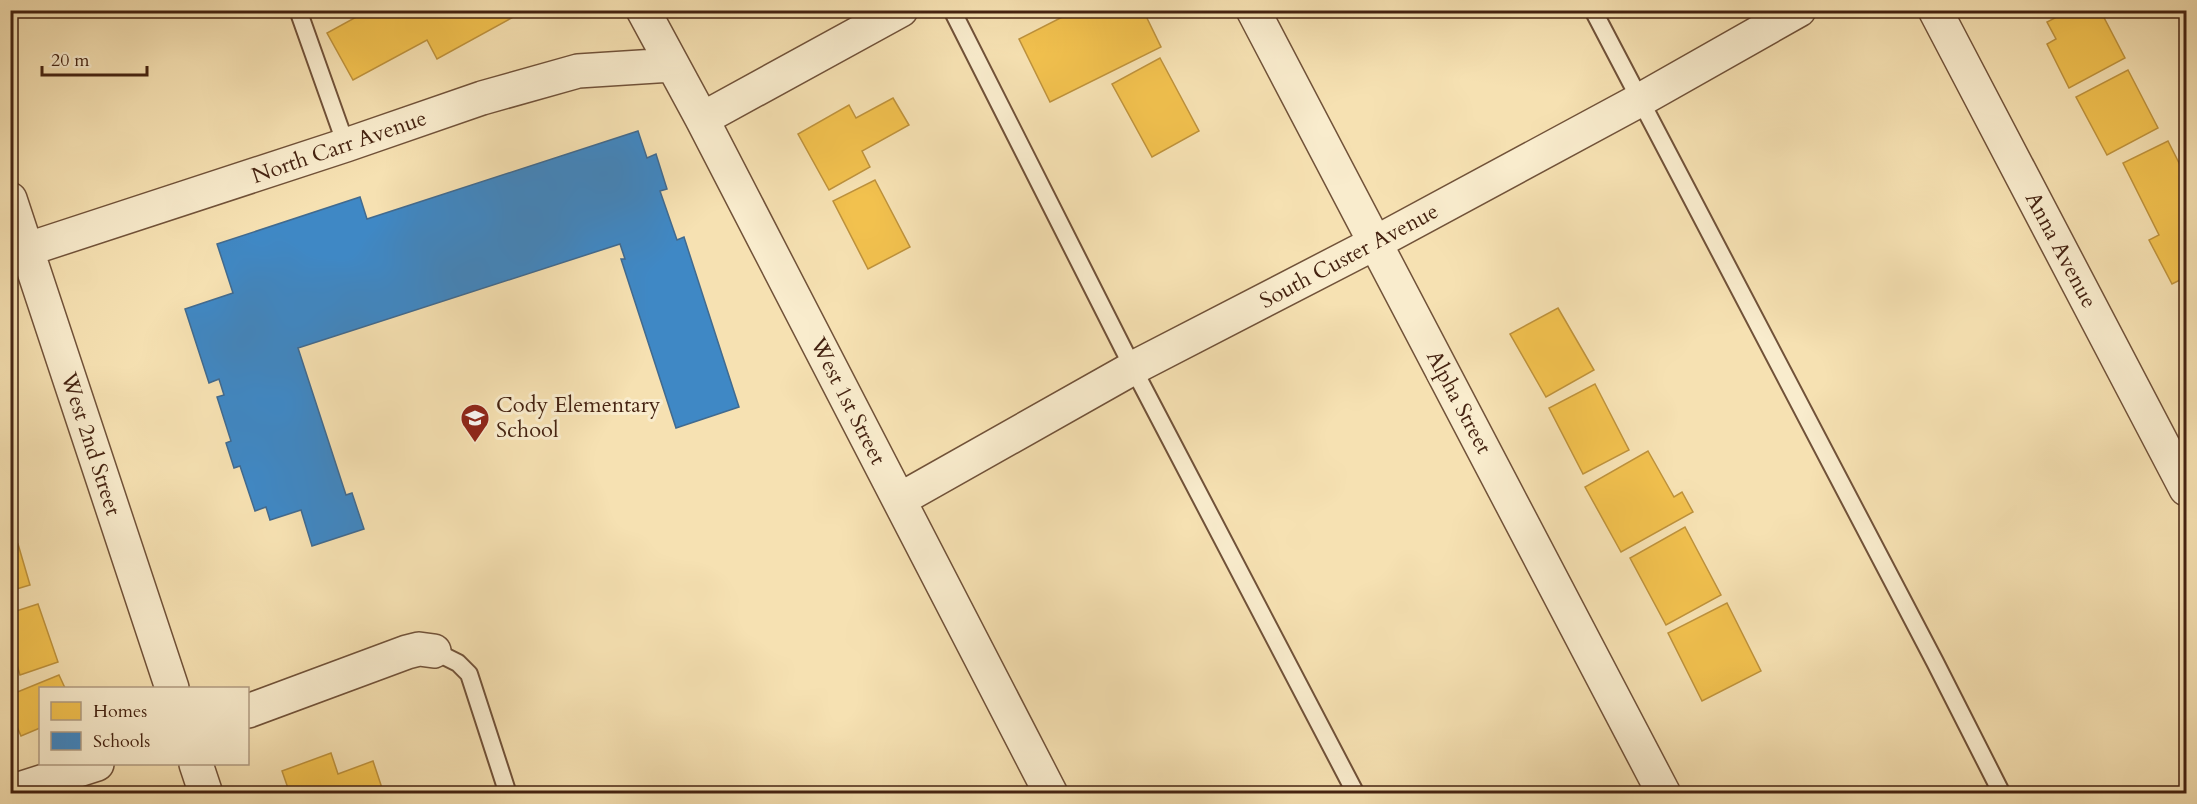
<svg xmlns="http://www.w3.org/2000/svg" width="2197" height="804" font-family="Cardo,serif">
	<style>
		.homes { fill: #f2c14e; stroke: #be923c; stroke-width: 1.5 }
		.schools { fill: #3f88c5; stroke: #416a8f; stroke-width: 1.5 }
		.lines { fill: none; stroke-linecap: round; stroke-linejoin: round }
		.service-casing { stroke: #715239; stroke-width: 20 }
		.minor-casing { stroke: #715239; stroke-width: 36 }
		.service { stroke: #f9eccd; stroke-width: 16 }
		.minor { stroke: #f9eccd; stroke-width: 33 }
		.labels { text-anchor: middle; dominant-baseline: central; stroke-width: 6; stroke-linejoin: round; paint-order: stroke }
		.street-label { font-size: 22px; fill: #452311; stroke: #f9eccd }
		.poi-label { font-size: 22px; fill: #452311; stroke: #f9eccd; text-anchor: start }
	</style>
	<rect width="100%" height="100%" fill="#f6e1b2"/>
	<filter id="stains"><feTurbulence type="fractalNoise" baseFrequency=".00333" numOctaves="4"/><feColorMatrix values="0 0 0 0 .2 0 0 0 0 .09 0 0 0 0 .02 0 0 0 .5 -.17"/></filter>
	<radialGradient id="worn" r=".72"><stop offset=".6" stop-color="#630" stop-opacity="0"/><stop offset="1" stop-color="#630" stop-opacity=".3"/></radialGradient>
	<path class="homes" d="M369,10H526L437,59L427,40L353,80L327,33Z
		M1076,10H1143L1161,47L1050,102L1019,39Z
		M2070,10H2100L2125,58L2069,88L2047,44L2056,39L2047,22Z
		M1160,58L1199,131L1152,157L1112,84Z
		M2128,70L2158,128L2107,155L2076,97Z
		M893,98L909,125L862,151L870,167L829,190L798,134L849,105L856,118Z
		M2168,141L2186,177V277L2172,284L2149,240L2159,235L2123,163Z
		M875,180L910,247L868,269L833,201Z
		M1558,308L1594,370L1546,397L1510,334Z
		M1595,384L1629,450L1583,474L1549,408Z
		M1648,451L1674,497L1682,492L1693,512L1621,552L1585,487Z
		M1685,527L1721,595L1666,625L1630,558Z
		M18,544L30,585L10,591V546Z
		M1727,603L1761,671L1702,701L1668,633Z
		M38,604L58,662L20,675L17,665L10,667V613Z
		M59,675L65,688H40V728L21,736L10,710V695Z
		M331,753L338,774L373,761L383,791L376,794H290L282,771Z"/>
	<path class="schools" d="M638,131L647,158L656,154L667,189L660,191L677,240L684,237L739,407L676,428L621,259H625L620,244L298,348L346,495L352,493L364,529L312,546L301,510L270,520L266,507L255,511L240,466L234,468L226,443L231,441L217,397L224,395L219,379L209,383L185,309L233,293L217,244L360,197L367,219Z"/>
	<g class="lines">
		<g class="service-casing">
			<path id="service" d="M298,10L346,145
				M952,10L1133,368L1356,794
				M1593,10L1935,662L2002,794
				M434,651L458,663L469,674L508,794"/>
		</g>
		<g class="minor-casing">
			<path id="minor" d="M643,10L702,119L1051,794
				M1253,10L1664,794
				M1935,10L2186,489
				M702,119L901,10
				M10,199L172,688
				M10,255L346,145L482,98L578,71L672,65
				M899,500L1133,368L1375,243L1640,100L1799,10
				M248,711L407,652L419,649L434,651
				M196,764L206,794
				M10,792L97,764"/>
		</g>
		<use href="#service" class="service"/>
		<use href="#minor" class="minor"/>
	</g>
	<defs>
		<g id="school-pin" transform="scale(1.5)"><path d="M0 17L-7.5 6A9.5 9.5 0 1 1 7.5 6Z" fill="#8f2418" stroke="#f9eccd"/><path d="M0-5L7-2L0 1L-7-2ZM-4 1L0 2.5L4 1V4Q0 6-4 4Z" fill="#fff"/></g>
	</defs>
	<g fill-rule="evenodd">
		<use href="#school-pin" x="475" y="418"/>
	</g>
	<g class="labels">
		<g class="street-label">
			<text transform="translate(339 147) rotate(-19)">North Carr Avenue</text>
			<text transform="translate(2061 250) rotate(62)">Anna Avenue</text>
			<text transform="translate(1349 256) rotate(-28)">South Custer Avenue</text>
			<text transform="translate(848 401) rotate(63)">West 1st Street</text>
			<text transform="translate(1459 402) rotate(62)">Alpha Street</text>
			<text transform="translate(91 444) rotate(72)">West 2nd Street</text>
		</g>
		<g class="poi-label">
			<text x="496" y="405">Cody Elementary<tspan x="496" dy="25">School</tspan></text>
		</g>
	</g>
	<rect width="2197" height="804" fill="none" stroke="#f6e1b2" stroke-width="36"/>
	<rect x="12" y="12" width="2173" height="780" fill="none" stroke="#452311" stroke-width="3"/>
	<rect x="18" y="18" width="2161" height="768" fill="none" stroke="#452311" stroke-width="1.5"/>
	<rect x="39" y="687" width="210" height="78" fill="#f9eccd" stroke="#b19c82" stroke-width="1.5"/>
	<rect x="51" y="702" width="30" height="18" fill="#f2c14e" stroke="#b19c82" stroke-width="1.5"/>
	<text x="93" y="717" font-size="18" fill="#452311">Homes</text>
	<rect x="51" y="732" width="30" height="18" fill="#3f88c5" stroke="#b19c82" stroke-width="1.5"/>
	<text x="93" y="747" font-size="18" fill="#452311">Schools</text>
	<path d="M42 66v9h105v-9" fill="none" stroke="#452311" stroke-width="3"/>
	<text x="51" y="66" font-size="18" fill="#452311" stroke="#f9eccd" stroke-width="4.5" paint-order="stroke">20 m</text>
	<rect width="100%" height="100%" filter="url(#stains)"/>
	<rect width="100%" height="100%" fill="url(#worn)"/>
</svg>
